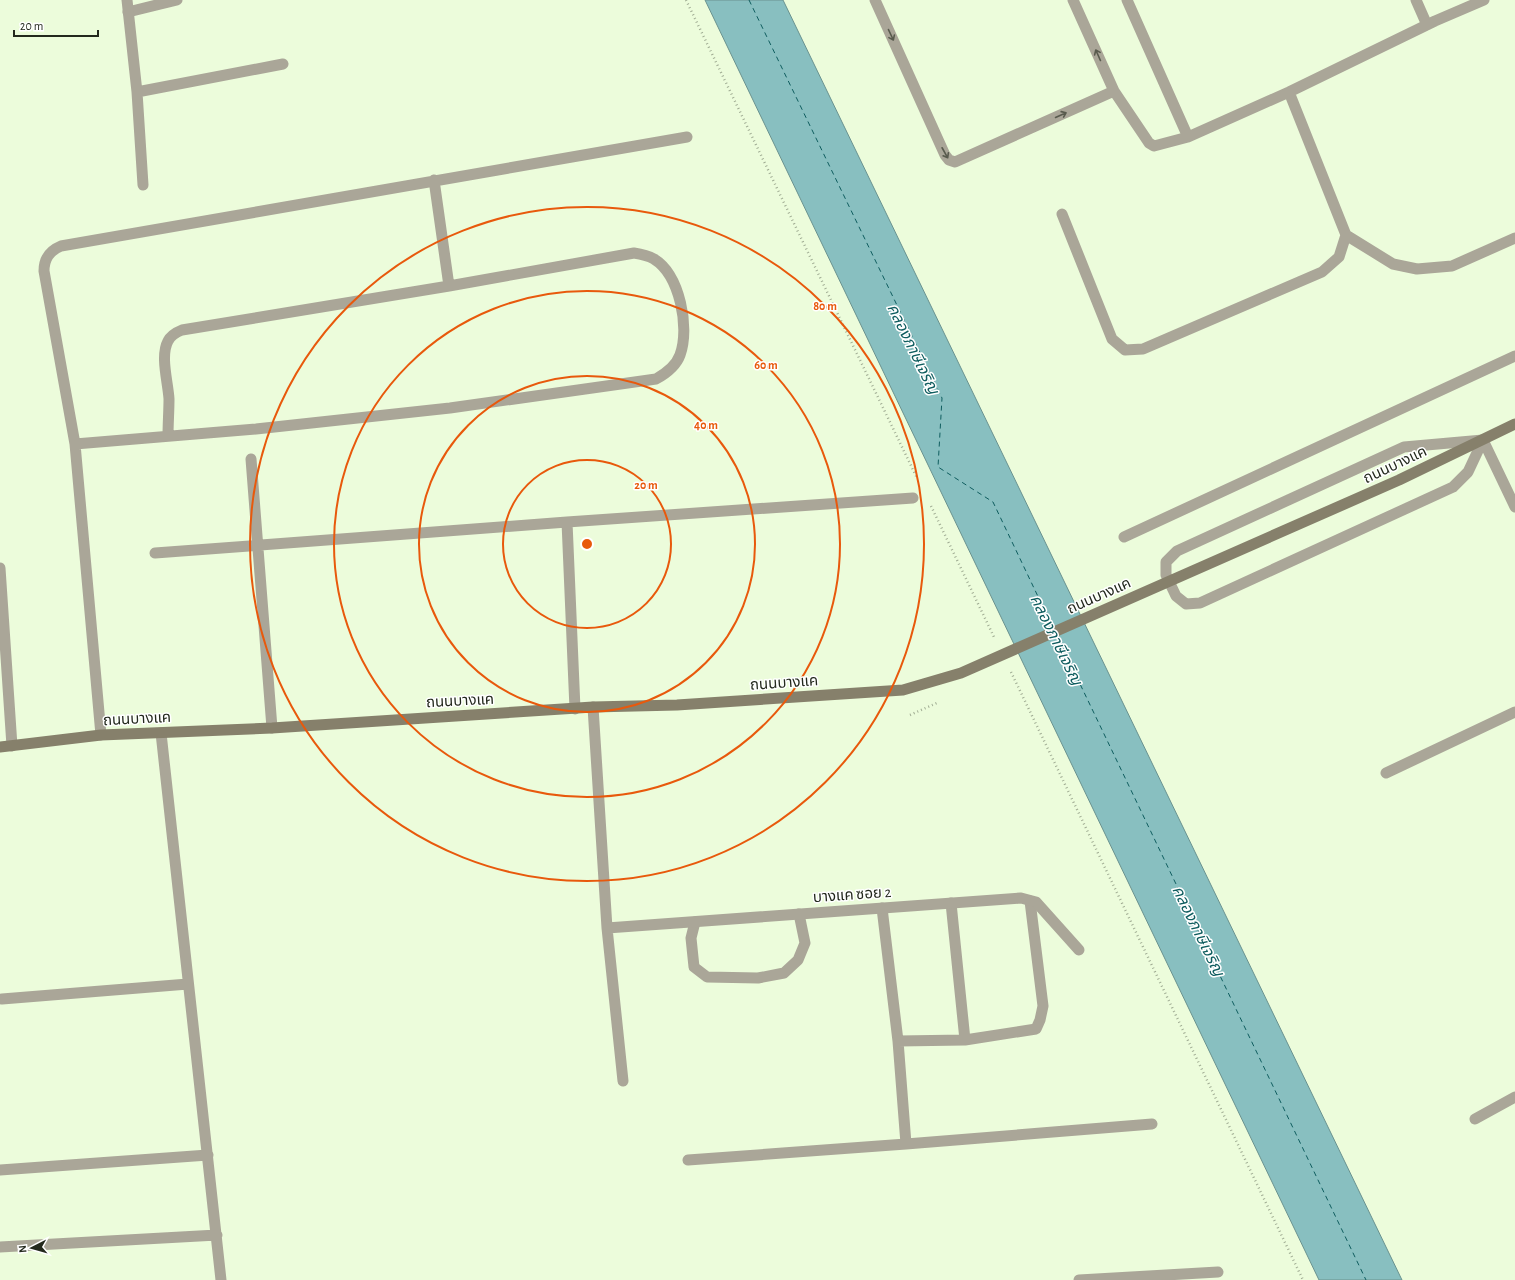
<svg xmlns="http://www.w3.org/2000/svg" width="1515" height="1280" font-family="'Alegreya Sans','Noto Sans Thai',sans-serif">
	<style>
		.water { fill: #88bfc0; stroke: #6a928f }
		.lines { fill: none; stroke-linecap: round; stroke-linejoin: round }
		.ferry { stroke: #0f5d5f; stroke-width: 1; stroke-dasharray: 5 4; stroke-linecap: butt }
		.path { stroke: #a1ad94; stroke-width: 2.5; stroke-dasharray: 1 3; stroke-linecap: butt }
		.service { stroke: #aaa698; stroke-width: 11 }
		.minor { stroke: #aaa698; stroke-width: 11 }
		.tertiary { stroke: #aaa698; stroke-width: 11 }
		.secondary { stroke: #86806b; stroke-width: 11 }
		.oneway { stroke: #595b4e }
		.ring { fill: none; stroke: #e8590c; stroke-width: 2 }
		.labels { text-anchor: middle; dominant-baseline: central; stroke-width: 3; stroke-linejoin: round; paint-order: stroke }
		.street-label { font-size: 15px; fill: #23291d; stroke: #fff }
		.water-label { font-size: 16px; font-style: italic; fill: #0f5d5f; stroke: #fff }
		.centre { fill: #e8590c; stroke: #fff; stroke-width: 2 }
		.ring-label { font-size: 12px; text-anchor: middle; font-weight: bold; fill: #e8590c; stroke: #fff; stroke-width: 3; stroke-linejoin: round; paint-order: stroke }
	</style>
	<rect width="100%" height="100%" fill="#ecfcdb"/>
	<path class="water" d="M705,0H783L1402,1280H1319Z"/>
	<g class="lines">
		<path class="ferry" d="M749,0L942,398L938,467L993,502L1053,628
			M1057,636L1366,1280"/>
		<path class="path" d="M686,0L917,478
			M931,506L994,637
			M1011,672L1303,1280
			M910,715L939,702"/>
		<path class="service" d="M875,0L945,155L949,160L955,162L1114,91
			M1073,0L1114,91L1149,143L1154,146L1188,137L1289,92L1435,21L1484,0
			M1127,0L1188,137
			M1416,0L1427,25
			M128,12L177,0
			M1062,214L1112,339L1125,350L1143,349L1322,272L1339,257L1346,235L1289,92
			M1346,235L1393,264L1417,269L1452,266L1515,238
			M1124,537L1515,356
			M951,903L965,1040
			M882,908L898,1041L906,1144
			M695,922L691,938L694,967L707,977L758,978L784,973L798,960L805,943L799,914
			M898,1041L965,1040L1036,1029L1040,1020L1043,1006L1030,901
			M688,1160L906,1144L1152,1124"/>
		<path class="minor" d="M127,0L137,92L143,185
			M137,92L283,64
			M434,180L449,286
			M75,444L256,429L450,408L656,379C665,374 676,366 680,355C690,328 680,275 654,259C647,255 641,254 634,253L449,286L182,330C177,332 171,335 168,341C160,356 168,382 169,399C169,411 168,424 168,436
			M251,459L272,728
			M567,522L575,709
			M155,553L567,522L913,498
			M0,568L12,746
			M593,707L607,928L623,1081
			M161,733L221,1280
			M101,735L75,444L44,271C44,259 49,251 61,246L687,137
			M1386,773L1515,712
			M607,928L1021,898L1036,902L1079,950
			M2,999L188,984
			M1475,1119L1515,1097
			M0,1170L208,1155
			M0,1247L217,1235
			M1079,1280L1218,1272"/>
		<path class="tertiary" d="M1483,440L1468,472L1453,487L1200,603L1186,604L1176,596L1166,575V562L1177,551L1404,447Z
			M1483,440L1515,507"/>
		<path class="secondary" d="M0,747L101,735L272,728L593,707L677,705L903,690L961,673L1399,480L1515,424"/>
	</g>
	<defs><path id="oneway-shaft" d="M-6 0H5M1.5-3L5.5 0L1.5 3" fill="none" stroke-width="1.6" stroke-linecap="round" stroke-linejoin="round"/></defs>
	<g class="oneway">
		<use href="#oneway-shaft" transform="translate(891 35) rotate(65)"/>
		<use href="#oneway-shaft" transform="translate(1098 55) rotate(-114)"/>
		<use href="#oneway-shaft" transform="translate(1061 115) rotate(-24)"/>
		<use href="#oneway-shaft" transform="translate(945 153) rotate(61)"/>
	</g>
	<g class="ring">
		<circle cx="587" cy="544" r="84"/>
		<circle cx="587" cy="544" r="168"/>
		<circle cx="587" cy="544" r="253"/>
		<circle cx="587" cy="544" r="337"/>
	</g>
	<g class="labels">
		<g class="street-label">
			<text transform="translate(1395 465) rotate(-25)">ถนนบางแค</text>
			<text transform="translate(1099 596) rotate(-24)">ถนนบางแค</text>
			<text transform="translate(784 683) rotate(-4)">ถนนบางแค</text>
			<text transform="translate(460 701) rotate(-3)">ถนนบางแค</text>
			<text transform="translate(137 719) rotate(-3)">ถนนบางแค</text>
			<text transform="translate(852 895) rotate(-4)">บางแค ซอย 2</text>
		</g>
		<g class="water-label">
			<text transform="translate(913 349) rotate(64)">คลองภาษีเจริญ</text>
			<text transform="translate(1056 640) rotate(64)">คลองภาษีเจริญ</text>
			<text transform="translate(1198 931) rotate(64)">คลองภาษีเจริญ</text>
		</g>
	</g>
	<circle cx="587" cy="544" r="6" class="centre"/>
	<g class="ring-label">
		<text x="825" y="310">80 m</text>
		<text x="766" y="369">60 m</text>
		<text x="706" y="429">40 m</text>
		<text x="646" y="489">20 m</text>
	</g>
	<g transform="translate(32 1248) rotate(264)" stroke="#ffffff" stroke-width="3" paint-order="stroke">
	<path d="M0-3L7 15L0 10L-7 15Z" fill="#23291d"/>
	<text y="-6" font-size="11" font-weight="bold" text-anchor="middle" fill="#23291d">N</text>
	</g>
	<path d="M14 30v6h84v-6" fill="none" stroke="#23291d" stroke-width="2"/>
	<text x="20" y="30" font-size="12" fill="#23291d" stroke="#ffffff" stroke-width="3" paint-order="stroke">20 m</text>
</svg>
